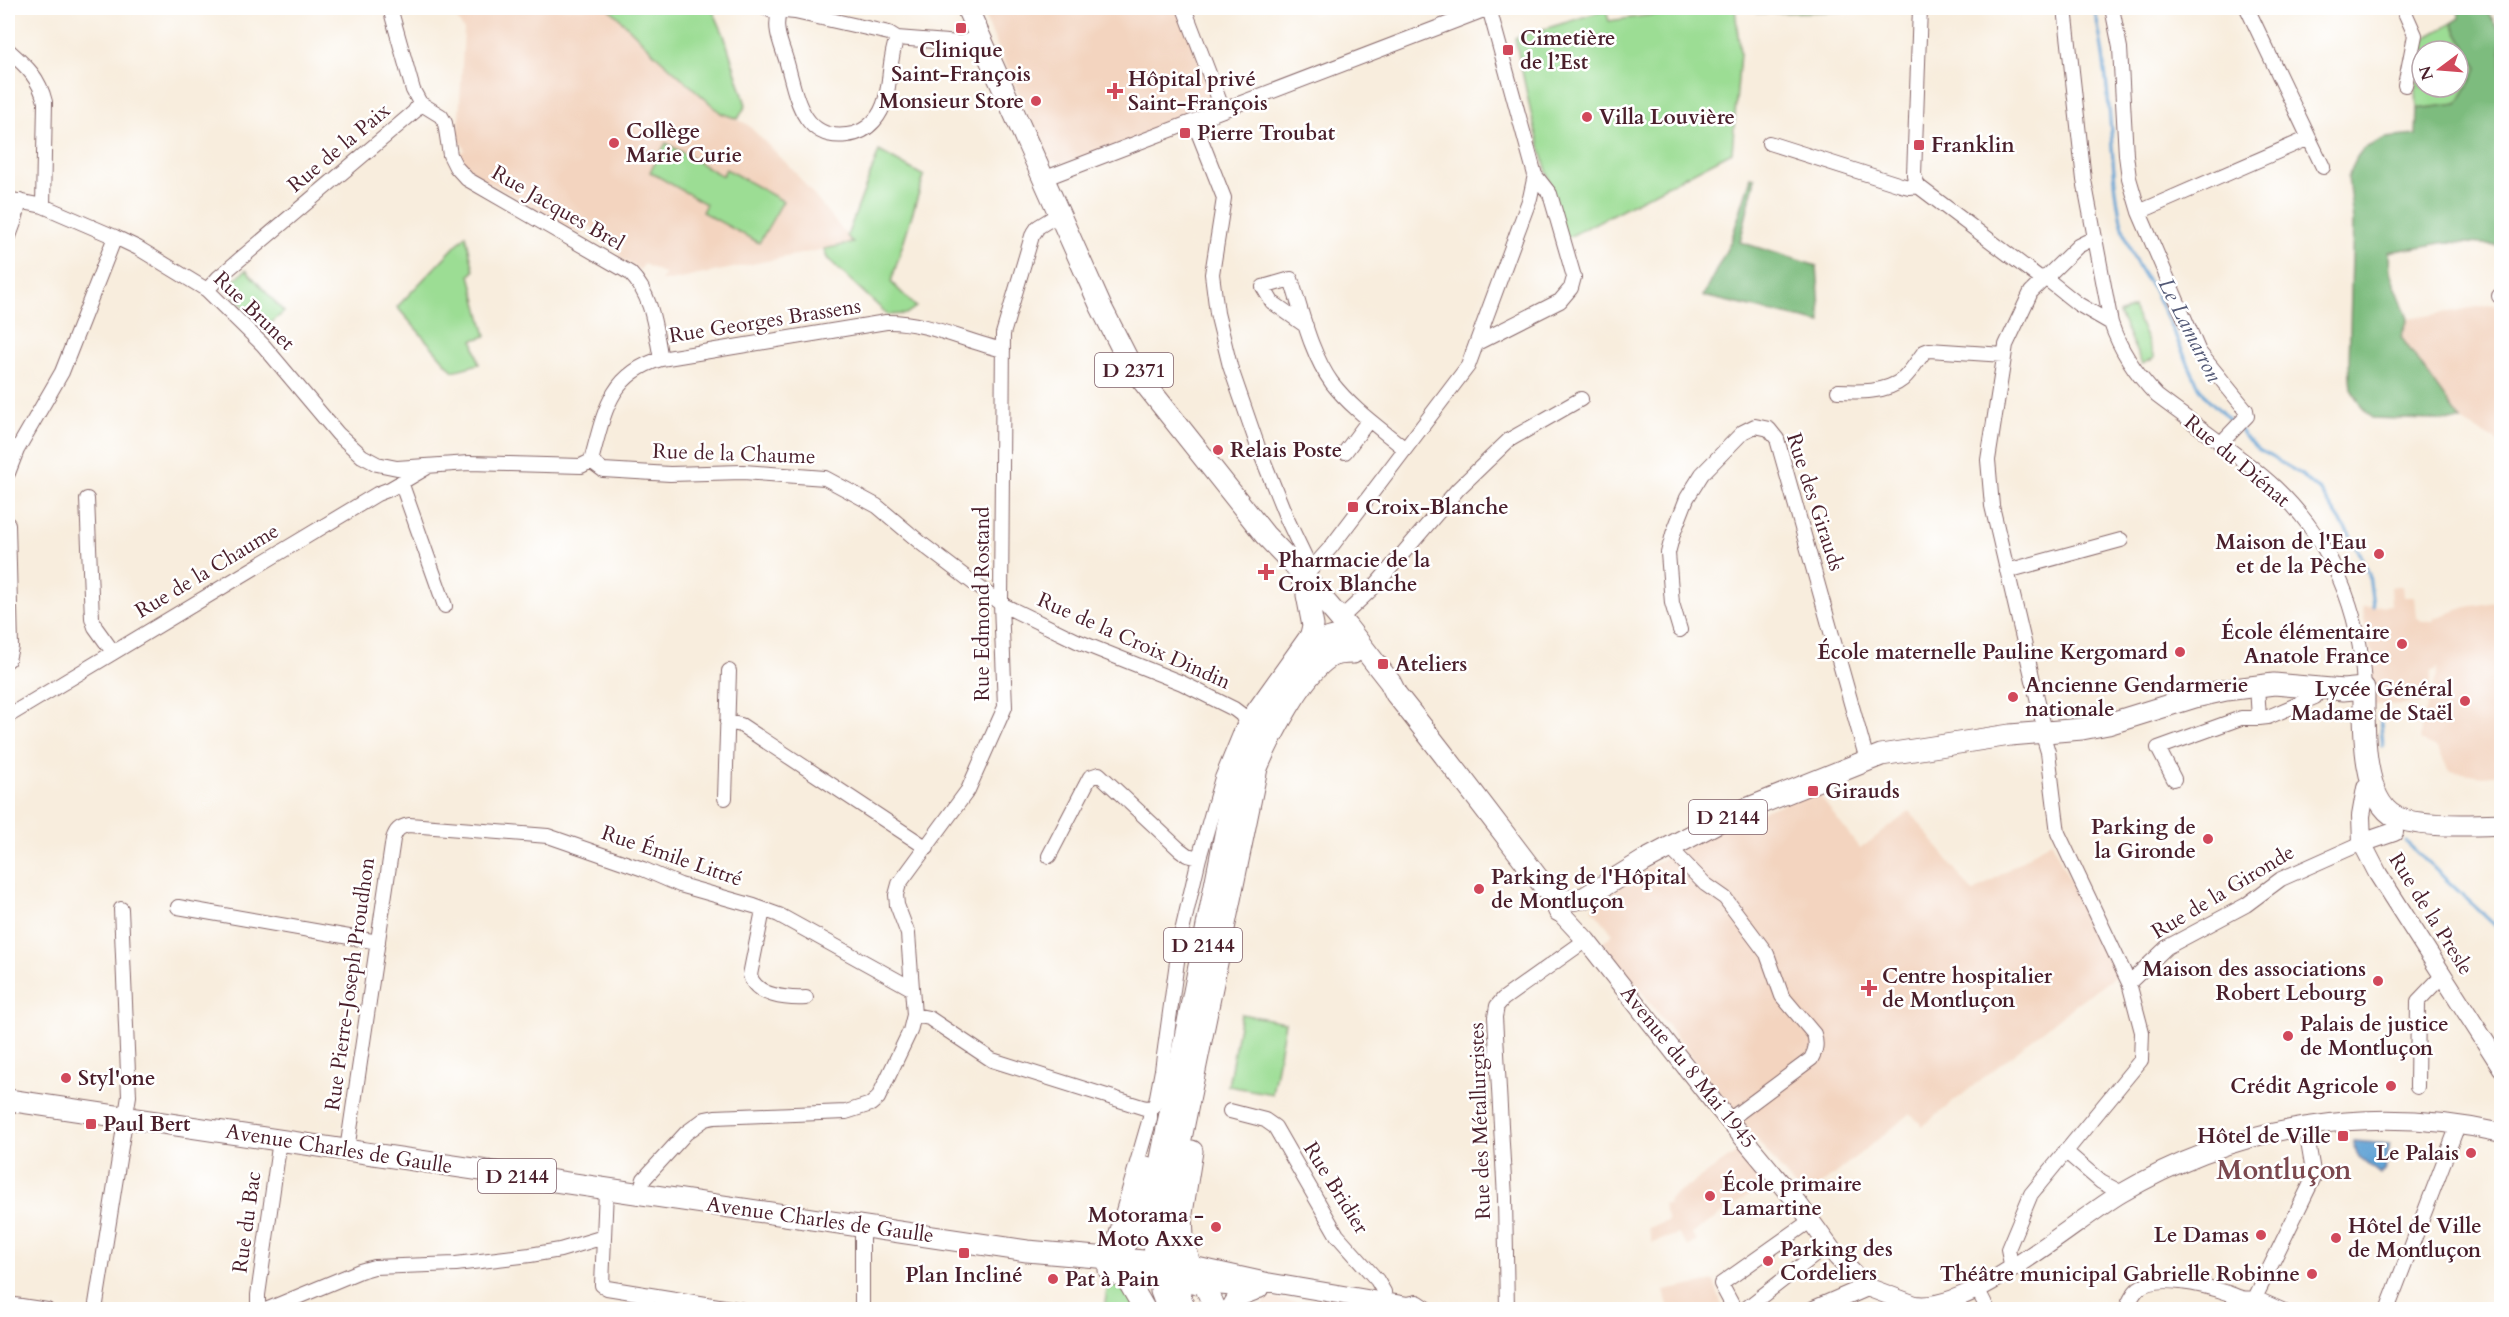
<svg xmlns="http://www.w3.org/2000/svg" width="2509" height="1317" font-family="Cardo,serif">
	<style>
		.built { fill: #f3d4bf }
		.green { fill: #9cdd94; stroke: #737e60; stroke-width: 1.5 }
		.forest { fill: #7dbc7e; stroke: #646e54; stroke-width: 1.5 }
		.water { fill: #61a2d4; stroke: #566080; stroke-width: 1.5 }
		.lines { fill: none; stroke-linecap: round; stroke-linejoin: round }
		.stream { stroke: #61a2d4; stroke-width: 3 }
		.street-casing { stroke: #876769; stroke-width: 16 }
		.secondary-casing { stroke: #876769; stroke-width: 20 }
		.primary-casing { stroke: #876769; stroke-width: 23 }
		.street { stroke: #fff; stroke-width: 14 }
		.secondary { stroke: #fff; stroke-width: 18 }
		.primary { stroke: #fff; stroke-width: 21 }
		.rail { stroke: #4a1f2b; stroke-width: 3 }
		.poi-dot { fill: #d1495b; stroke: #fff; stroke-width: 2 }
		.labels { text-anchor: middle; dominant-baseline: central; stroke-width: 5; stroke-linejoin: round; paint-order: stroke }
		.shield { fill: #fff; stroke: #80626b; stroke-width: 1.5 }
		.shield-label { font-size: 20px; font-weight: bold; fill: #4a1f2b }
		.poi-label { font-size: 21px; font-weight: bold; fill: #4a1f2b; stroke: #fff; text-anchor: start }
		.street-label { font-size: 21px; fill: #4a1f2b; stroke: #fff }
		.water-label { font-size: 22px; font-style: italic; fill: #545a77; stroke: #fff }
		.district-label { font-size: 27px; font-weight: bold; fill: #7c494f; stroke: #fff }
	</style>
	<rect width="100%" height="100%" fill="#fff"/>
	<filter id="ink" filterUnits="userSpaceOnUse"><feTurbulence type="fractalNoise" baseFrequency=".0167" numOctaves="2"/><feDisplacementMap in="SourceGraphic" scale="12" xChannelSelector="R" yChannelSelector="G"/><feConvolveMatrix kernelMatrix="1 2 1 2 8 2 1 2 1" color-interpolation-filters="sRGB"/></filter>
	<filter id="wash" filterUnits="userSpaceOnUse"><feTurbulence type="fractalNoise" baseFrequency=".008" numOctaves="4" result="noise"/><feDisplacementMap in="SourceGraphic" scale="24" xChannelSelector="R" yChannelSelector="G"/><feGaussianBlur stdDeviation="1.35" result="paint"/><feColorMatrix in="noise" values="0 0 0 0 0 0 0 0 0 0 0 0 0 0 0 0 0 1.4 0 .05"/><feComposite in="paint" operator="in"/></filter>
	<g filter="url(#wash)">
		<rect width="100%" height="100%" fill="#f8eddd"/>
		<path class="built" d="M467,8H609L655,54L721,113L747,124L793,170L853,243L670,281L661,280L665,274L644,264L640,270L618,257L624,245L588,225L581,235L480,177L464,164L457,155L465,150L458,136L464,30L455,16Z
			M981,8H1179L1217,106L1130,141L1065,163L1047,160Z
			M2501,303V444L2461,421L2401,337L2408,319Z
			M2397,586H2402L2403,597H2414L2416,617L2422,621H2434V618L2467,607L2501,601V774L2483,776L2449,771L2438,749L2420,741L2421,727L2437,675V666L2436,670L2431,671V684L2426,685V701H2421V703L2373,706L2370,663L2375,659L2374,654L2370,650L2362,607L2391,605L2390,587Z
			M1816,791L1860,849L1910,811L1973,893L2051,841L2116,976L2081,1000L1923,1126L1910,1114L1804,1198L1731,1108L1603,942L1613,934L1592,908L1642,870L1737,821Z
			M1742,1149L1770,1181L1692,1234L1697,1241L1688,1247L1678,1234L1652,1243L1648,1228L1668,1221L1663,1205L1669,1203L1668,1200Z
			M1714,1281L1723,1309H1669L1664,1291Z
			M1265,1297L1336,1309H1262Z"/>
		<path class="green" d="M609,8H712L724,35L746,105L738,119L721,113L655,54Z
			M1701,8H1735L1740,53L1732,152L1565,239L1531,113L1515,38L1606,10L1609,21Z
			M1757,8H1853L1851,11L1758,13Z
			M2452,23L2478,69L2457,104L2417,109L2416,90L2422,57V87H2458V51H2423L2425,38Z
			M666,143L722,176L726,169L783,201L759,243L702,212L706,204L650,172Z
			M879,151L924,176L891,282L916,307L906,314L888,315L827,258L824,249L853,243L847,236Z
			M466,235L474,271L470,275L486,336L473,340L479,364L453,371L397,307Z
			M246,270L284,312L264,329L226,287Z
			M2133,308L2155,358L2142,364L2119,314Z
			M1241,1014L1285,1022L1272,1094L1228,1086Z
			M1109,1276L1134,1300L1138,1310H1104Z"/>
		<path class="forest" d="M2457,8H2485L2501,32V245L2447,242L2389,252L2390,272L2408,319L2401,337L2461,421L2372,418L2361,406L2351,389L2349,364L2353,221L2348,177L2357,157L2363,149L2385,138L2416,135L2417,109L2457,104L2478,68L2452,23L2460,18Z
			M1751,177L1755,178L1740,242L1817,266L1821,323L1703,296L1731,241Z"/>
		<path class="water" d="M2354,1141L2390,1144L2385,1171L2380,1174C2367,1162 2356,1162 2354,1141Z"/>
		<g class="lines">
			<path class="stream" d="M2094,8C2102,40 2106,74 2109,108C2115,168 2111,238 2153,288L2199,387L2207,398L2234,424
				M2239,428L2245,438L2259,450L2299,473L2321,492L2351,537L2369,574L2373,606
				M2380,716L2383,746
				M2406,842L2502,932"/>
		</g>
	</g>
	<g filter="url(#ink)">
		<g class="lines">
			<g class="street-casing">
				<path id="street" d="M765,8L779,14
					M1184,8L1223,110
					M1920,8L1914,175L1918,186L2041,279
					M2065,8L2084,180L2111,323
					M2112,8L2120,48L2126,155L2129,178L2139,212L2199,352L2246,410L2247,416L2220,444
					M2403,8L2415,35L2405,85
					M897,38C886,64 894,99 874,121C867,129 857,134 847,135C802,141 796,95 787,63C783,48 773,29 779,14L785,11L795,12L889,33L897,38L960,43L980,38
					M8,50C26,66 39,77 45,102L43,206
					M420,103L441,116L445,123L450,155L456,167L467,179L630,273C653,296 655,329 661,359
					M1194,122L1224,198L1212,274L1217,313L1230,366L1258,447L1287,519L1308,563
					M2309,138L2323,167
					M1769,143L1901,185L1909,187L1918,186
					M1043,179L1489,8
					M8,199L43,206L115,237L138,248L207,290L263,345L338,434L362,456L377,464L397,468L469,463L581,466L591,461
					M2139,212L2309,138L2247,8
					M8,239L15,220L20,201
					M2044,277L2078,304L2111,323C2120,350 2137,375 2157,396C2195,425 2242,456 2276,488C2332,542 2361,611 2364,688
					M207,290L219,277L414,112L420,103L413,90L390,8
					M2499,296H2502
					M1306,326L1272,302L1263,287L1291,279C1302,313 1311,354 1332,383C1352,409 1380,428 1405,449
					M1477,343L1560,301L1571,288L1574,277L1550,194L1535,175
					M1838,391C1859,392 1886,393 1903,379C1911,372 1918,360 1924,352L1929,350L2004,355
					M1345,452L1369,420
					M591,461L603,470L670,474L743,472L825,478L877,506L922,544L1001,604L1077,641L1182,683L1234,709L1242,715L1245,722
					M591,461C604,414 609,374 661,359L886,322C926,321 964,341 1003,350
					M8,473L17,450L62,372L115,237
					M401,482L445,606
					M87,499L92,618L95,627L113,652
					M8,524L11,647L8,660
					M2007,571L2121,540
					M1299,583L1331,547L1468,366L1530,198L1535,175L1489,8
					M1340,619L1374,587L1458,489L1509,440L1581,399
					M1680,630L1672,603L1668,553L1673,534L1687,498L1702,474L1743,432L1755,426L1769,429L1777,439L1867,760
					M2257,687L2259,718L2268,717L2315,697
					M8,716L377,494L390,489L426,468
					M727,722L741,725L927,848
					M2174,779L2158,748L2241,718H2259
					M725,798L729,671
					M1670,848L1705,884L1725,898L1767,954L1782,996L1814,1034C1817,1044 1816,1050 1811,1059L1729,1120
					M1049,856L1090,777L1099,774L1179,849L1187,855L1199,858
					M178,907L378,942
					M763,910L750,975C755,996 787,999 806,998
					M2129,983L2167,947L2246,905L2281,879L2362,843
					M914,1015L908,934L897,905L896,895L899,884L968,790L1005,707L1001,604L1003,334L1032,236L1038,227L1059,214
					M2417,1087L2418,1001L2442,976
					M1230,1111L1265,1120L1275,1127L1337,1235L1377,1280L1384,1292L1385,1302L1383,1310
					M347,1150L393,839C396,830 399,827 409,825L548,836L643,869L680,885L754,906L779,915L911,988
					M2065,1151L2101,1182L2122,1193
					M606,1190L602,1285L607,1288L743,1310
					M639,1194L644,1179L686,1133L705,1119L715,1117L846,1112L871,1104L878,1098L910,1031L914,1015L929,1018L992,1060L1145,1108L1153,1107L1156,1102L1162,1070L1180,940L1199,858L1222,778L1245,722L1307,635
					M862,1226V1310
					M1105,1260L1110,1256L1150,1118V1108
					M2012,1269L2008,1249L2031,1194L2141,1060L2142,1032L2129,983L2058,833L2048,752L2042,732L2043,723L1992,506L1988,460L2006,345L2031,292L2078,246L2094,238
					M1977,1288L1988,1310
					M8,1304L47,1310
					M95,1310L129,1096L121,909
					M258,1310V1295L280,1140
					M266,1310L360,1271L374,1267L456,1264L530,1255L560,1250L604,1237
					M1507,1310L1505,1198L1495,1017L1497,1006L1503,999L1586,940
					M1735,1310L1721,1284L1810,1221
					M1744,1310L1828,1245
					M2125,1310C2129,1303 2132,1295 2137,1290C2154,1272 2207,1286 2228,1293C2238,1297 2244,1300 2255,1298
					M2282,1310L2255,1298L2314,1177L2305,1125
					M2387,1310L2458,1125
					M2500,1310L2502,1308"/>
			</g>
			<g class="secondary-casing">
				<path id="secondary" d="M2366,788L2361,816L2362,843L2378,874L2502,1068
					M2362,843L2394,832
					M1559,911L1586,940L1715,1104L1800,1206L1837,1257L1867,1287L1915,1305C1970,1313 2072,1223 2120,1194C2237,1125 2370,1103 2502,1133
					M1190,1265L1267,1282L1408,1306
					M1204,1284L1259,1289
					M1404,1310L1408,1306L1417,1304L1426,1310
					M1814,1310L1867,1287"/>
			</g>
			<g class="primary-casing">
				<path id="primary" d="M967,8L1101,307L1131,366L1265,535L1293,564L1347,627L1390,682L1396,694C1450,761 1501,830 1553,898L1559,911
					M1306,654C1325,638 1339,627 1358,650
					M1553,898L1564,901L1584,898L1644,861L1729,816L1881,755L2010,735L2082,729L2108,724L2195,697L2226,690L2274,684L2343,690L2364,688C2364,721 2361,800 2396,817C2418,828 2476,825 2502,824
					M8,1100L1027,1251L1190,1265
					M1192,1151L1182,1213L1183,1238L1190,1265L1204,1284L1216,1310
					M1170,1251C1167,1221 1171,1193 1176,1163L1257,768C1270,737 1302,674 1330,657C1337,653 1345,653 1353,653
					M1155,1253L1152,1227L1154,1194L1236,779L1256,729L1306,654L1313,626L1307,595
					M1116,1257C1137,1233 1138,1197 1146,1167
					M1109,1270L1127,1279L1145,1310
					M1121,1270L1204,1284
					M1178,1290L1185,1310
					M1161,1291L1168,1310
					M1231,1310L1240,1295L1253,1290"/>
			</g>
			<use href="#street" class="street"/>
			<use href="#secondary" class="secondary"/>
			<use href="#primary" class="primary"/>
			<path class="rail" d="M2498,8L2502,12"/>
		</g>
	</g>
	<g class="poi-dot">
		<rect x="955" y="22" width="12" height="12" rx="3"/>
		<rect x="1502" y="44" width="12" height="12" rx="3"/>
		<path d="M1112 82h6v6h6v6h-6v6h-6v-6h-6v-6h6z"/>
		<circle cx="1036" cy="101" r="6"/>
		<circle cx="1587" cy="117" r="6"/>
		<rect x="1179" y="127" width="12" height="12" rx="3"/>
		<circle cx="614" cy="143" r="6"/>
		<rect x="1913" y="139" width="12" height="12" rx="3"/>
		<circle cx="1218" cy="450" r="6"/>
		<rect x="1347" y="501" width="12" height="12" rx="3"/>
		<circle cx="2379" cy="554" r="6"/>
		<path d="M1263 563h6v6h6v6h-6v6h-6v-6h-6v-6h6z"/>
		<circle cx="2402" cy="644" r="6"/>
		<circle cx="2180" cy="652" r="6"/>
		<rect x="1377" y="658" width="12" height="12" rx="3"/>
		<circle cx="2013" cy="697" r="6"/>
		<circle cx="2465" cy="701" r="6"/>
		<rect x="1807" y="785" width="12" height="12" rx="3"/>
		<circle cx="2208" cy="839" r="6"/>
		<circle cx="1479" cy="889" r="6"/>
		<circle cx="2378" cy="981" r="6"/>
		<path d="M1866 979h6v6h6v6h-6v6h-6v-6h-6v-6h6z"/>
		<circle cx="2288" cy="1036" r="6"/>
		<circle cx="66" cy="1078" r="6"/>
		<circle cx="2391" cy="1086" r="6"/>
		<rect x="85" y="1118" width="12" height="12" rx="3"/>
		<rect x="2337" y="1130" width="12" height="12" rx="3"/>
		<circle cx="2471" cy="1153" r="6"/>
		<circle cx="1710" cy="1196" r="6"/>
		<circle cx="1216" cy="1227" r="6"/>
		<circle cx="2261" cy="1235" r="6"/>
		<circle cx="2336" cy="1238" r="6"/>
		<rect x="958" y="1247" width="12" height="12" rx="3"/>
		<circle cx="1768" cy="1261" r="6"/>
		<circle cx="2312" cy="1274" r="6"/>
		<circle cx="1053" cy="1279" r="6"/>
	</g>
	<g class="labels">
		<g class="shield">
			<rect x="1095" y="353" width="78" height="34" rx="4.5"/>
			<rect x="1689" y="800" width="78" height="34" rx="4.5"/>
			<rect x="1164" y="928" width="78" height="34" rx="4.5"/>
			<rect x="478" y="1159" width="78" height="34" rx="4.5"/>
		</g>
		<g class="shield-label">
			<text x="1134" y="370">D 2371</text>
			<text x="1728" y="817">D 2144</text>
			<text x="1203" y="945">D 2144</text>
			<text x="517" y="1176">D 2144</text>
		</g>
		<g class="poi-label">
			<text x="1520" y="38">Cimetière<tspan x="1520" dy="24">de l’Est</tspan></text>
			<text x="961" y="50" text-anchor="middle">Clinique<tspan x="961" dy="24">Saint-François</tspan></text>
			<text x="1128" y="79">Hôpital privé<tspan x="1128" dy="24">Saint-François</tspan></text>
			<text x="1024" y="101" text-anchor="end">Monsieur Store</text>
			<text x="1599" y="117">Villa Louvière</text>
			<text x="626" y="131">Collège<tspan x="626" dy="24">Marie Curie</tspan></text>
			<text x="1197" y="133">Pierre Troubat</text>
			<text x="1931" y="145">Franklin</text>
			<text x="1230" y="450">Relais Poste</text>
			<text x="1365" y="507">Croix-Blanche</text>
			<text x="2367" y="542" text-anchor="end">Maison de l'Eau<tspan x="2367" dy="24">et de la Pêche</tspan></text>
			<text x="1278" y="560">Pharmacie de la<tspan x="1278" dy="24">Croix Blanche</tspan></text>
			<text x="2390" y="632" text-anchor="end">École élémentaire<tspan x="2390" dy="24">Anatole France</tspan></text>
			<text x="2168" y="652" text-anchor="end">École maternelle Pauline Kergomard</text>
			<text x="1395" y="664">Ateliers</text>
			<text x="2025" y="685">Ancienne Gendarmerie<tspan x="2025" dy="24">nationale</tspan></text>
			<text x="2453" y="689" text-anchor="end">Lycée Général<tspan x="2453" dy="24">Madame de Staël</tspan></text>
			<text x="1825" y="791">Girauds</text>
			<text x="2196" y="827" text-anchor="end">Parking de<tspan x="2196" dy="24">la Gironde</tspan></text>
			<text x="1491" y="877">Parking de l'Hôpital<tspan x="1491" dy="24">de Montluçon</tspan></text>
			<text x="2366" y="969" text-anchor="end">Maison des associations<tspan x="2366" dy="24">Robert Lebourg</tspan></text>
			<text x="1882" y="976">Centre hospitalier<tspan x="1882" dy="24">de Montluçon</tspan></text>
			<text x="2300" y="1024">Palais de justice<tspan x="2300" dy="24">de Montluçon</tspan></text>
			<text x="78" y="1078">Styl'one</text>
			<text x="2379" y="1086" text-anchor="end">Crédit Agricole</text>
			<text x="103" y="1124">Paul Bert</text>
			<text x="2331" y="1136" text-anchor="end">Hôtel de Ville</text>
			<text x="2459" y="1153" text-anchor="end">Le Palais</text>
			<text x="1722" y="1184">École primaire<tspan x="1722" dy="24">Lamartine</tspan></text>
			<text x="1204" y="1215" text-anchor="end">Motorama -<tspan x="1204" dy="24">Moto Axxe</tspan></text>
			<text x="2348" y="1226">Hôtel de Ville<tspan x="2348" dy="24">de Montluçon</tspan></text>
			<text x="2249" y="1235" text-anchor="end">Le Damas</text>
			<text x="1780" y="1249">Parking des<tspan x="1780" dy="24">Cordeliers</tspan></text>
			<text x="2300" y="1274" text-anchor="end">Théâtre municipal Gabrielle Robinne</text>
			<text x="964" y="1275" text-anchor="middle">Plan Incliné</text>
			<text x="1065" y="1279">Pat à Pain</text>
		</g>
		<g class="street-label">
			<text transform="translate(339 148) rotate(-40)">Rue de la Paix</text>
			<text transform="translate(558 208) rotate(30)">Rue Jacques Brel</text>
			<text transform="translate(254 311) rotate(44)">Rue Brunet</text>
			<text transform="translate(765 321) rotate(-9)">Rue Georges Brassens</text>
			<text transform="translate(734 454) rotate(2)">Rue de la Chaume</text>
			<text transform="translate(2237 461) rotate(40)">Rue du Diénat</text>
			<text transform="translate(1815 502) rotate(72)">Rue des Girauds</text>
			<text transform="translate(207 571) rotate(-31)">Rue de la Chaume</text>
			<text transform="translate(982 604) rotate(-90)">Rue Edmond Rostand</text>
			<text transform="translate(1134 641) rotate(24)">Rue de la Croix Dindin</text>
			<text transform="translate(672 856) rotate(19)">Rue Émile Littré</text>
			<text transform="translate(2223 892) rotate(-31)">Rue de la Gironde</text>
			<text transform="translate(2431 914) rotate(58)">Rue de la Presle</text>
			<text transform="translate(350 984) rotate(-82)">Rue Pierre-Joseph Proudhon</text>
			<text transform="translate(1688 1067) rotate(51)">Avenue du 8 Mai 1945</text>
			<text transform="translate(1480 1121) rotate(-92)">Rue des Métallurgistes</text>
			<text transform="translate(339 1149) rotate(9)">Avenue Charles de Gaulle</text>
			<text transform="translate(1336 1188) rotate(58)">Rue Bridier</text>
			<text transform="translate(820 1220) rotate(8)">Avenue Charles de Gaulle</text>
			<text transform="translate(247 1222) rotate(-82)">Rue du Bac</text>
		</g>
		<g class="water-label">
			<text transform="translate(2190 330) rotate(63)">Le Lamarron</text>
		</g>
		<g class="district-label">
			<text x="2284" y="1170">Montluçon</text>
		</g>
	</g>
	<rect width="2509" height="1317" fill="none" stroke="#fff" stroke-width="30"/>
	<g transform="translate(2440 69) rotate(254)"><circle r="28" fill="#ffffff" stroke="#b7a5aa" stroke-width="1.5"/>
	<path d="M0-4.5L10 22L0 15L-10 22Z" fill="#d1495b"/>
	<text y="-9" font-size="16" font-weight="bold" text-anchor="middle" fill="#4a1f2b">N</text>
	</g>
</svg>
